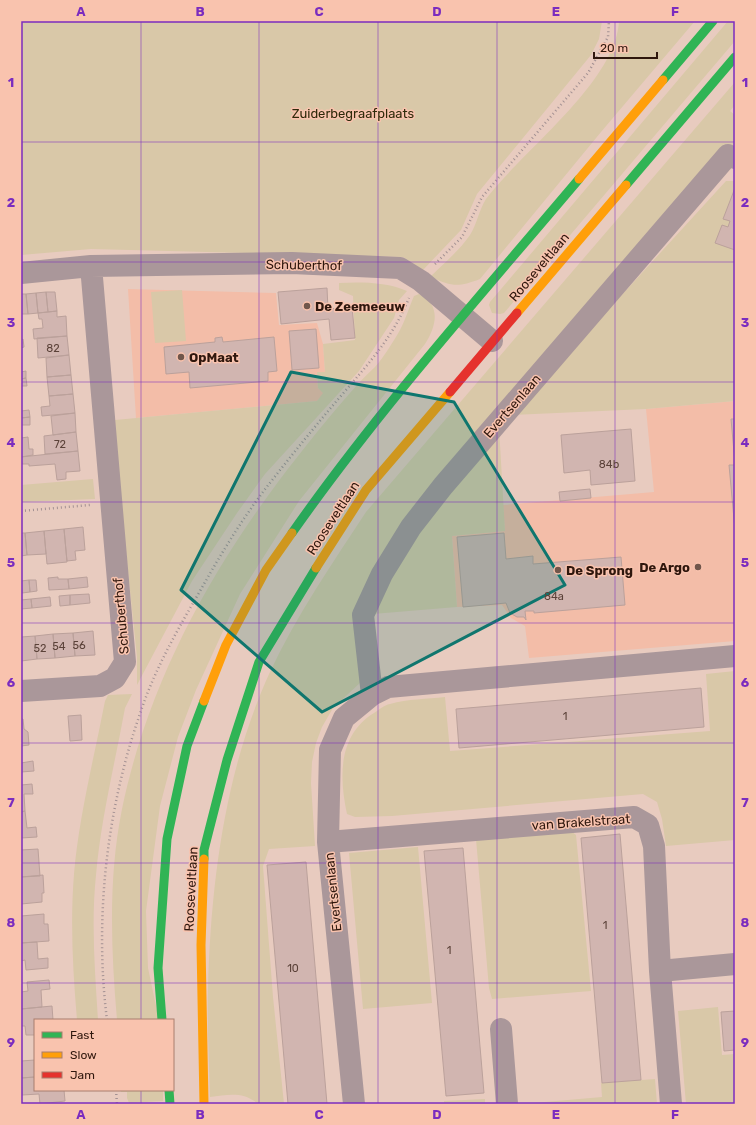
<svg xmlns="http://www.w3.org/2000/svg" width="756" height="1125" font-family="Rubik,sans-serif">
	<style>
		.built { fill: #f3bda8 }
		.green { fill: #d9c8a8 }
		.building { fill: #d1b5b0; stroke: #bba19b }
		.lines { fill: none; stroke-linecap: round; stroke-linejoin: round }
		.path { stroke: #a39193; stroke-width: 2.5; stroke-dasharray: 1 3; stroke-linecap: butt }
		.street { stroke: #aa979a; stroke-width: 22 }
		.fast { stroke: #30b455; stroke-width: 9 }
		.slow { stroke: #ff9f0a; stroke-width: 9 }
		.jam { stroke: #e5322d; stroke-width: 9 }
		.marked { fill: #0f766e; fill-opacity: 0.2; stroke: #0f766e; stroke-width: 3; stroke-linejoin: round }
		.grid { fill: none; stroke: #7b2cbf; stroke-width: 1; stroke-opacity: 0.55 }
		.poi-dot { fill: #70564b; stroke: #f9c3ae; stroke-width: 1.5 }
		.labels { text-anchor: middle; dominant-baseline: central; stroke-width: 3; stroke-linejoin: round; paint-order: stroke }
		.number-label { font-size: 11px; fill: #5b4239 }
		.park-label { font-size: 13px; fill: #2f2a0a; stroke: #f9c3ae }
		.street-label { font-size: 13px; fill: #2f170d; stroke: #f9c3ae }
		.poi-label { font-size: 13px; font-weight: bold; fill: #2f170d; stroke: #f9c3ae; text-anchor: start }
		.neatline { fill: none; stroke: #7b2cbf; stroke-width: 1.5 }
		.grid-label { font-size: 13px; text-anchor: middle; font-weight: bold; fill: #7b2cbf }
	</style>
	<rect width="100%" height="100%" fill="#e8cbbf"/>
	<path class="built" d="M128,289L276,293L279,325L317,323L323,344L325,372H317L318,388L324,393L317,401L136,418Z
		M735,401V641L529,658L525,626L511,618L502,605L457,607L452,536L505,531L503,505L654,492L646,409Z"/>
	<path class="green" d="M21,21H602L599,39L591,55L477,194L461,230L423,270L403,257L91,249L21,255Z
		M619,21H695L601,132L480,279C457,288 452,286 430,277C443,264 459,251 470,235C477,224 479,210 486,199C522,151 616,82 619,21Z
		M728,21H735V41L504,313L500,314L492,313L489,305L490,302Z
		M735,82V105L730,111L735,115V161L550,350L451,460L430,486L382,561L361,682L333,708L322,727L316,743L312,762L311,783L315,846L269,849L263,866L273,997L284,1104H258C243,1091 228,1095 210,1097C209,1061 207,1024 208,988C211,881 225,770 270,672C296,616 332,564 366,512Z
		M726,181H735V401L646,409L512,415Z
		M339,283C361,282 387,282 407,291L399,300L394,318L359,371L265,474L237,513L192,581L137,685V657L119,485L115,420L317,401L323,393L318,388L317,372H325L323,344L355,340L353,296L339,290Z
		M182,290L186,341L155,343L151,292Z
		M419,294C442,305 436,327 425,344L299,501L240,594L196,690L178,737L160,806L146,911L148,968L159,1020H117C111,950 108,878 122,809C147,688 205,580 278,482C303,449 330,415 358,384C363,378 369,373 375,367C384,357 393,342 400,330C406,319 409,307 414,296Z
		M499,427L505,531L452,536L457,607L373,614L405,549Z
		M93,479L95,499L21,502V485Z
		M735,671V840L666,846L662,819L657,802L643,794L392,816L355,817L347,814C339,777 338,735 374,713C379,710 384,705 390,704C408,699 427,699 445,697L450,751L710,731L706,674Z
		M132,694L125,708C115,763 101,818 96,875C91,923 95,972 98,1020H77C73,972 70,923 74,874C79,816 94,758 105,701L108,695Z
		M571,831L576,835L591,991L492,999L489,988L476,839Z
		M418,847L432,1003L363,1009L349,853Z
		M718,1007L722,1055L735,1054V1104H686L678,1011Z
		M655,1079L657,1104H522L602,1097L601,1083Z
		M121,1090H163V1101L129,1103L127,1098V1092H121Z
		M485,1099V1104H444V1101Z"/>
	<path class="building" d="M735,188V250L715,243L722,225L728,227L730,221L723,219Z
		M327,288L328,309L352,307L355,338L331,340L329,319L281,324L278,292Z
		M46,292H55L57,311L48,312Z
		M46,292L48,312L38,313L36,293Z
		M36,293L38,313L28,314L26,294Z
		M21,294H26L28,314H21Z
		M57,311V317L66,316L67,336L34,339L33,329L43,328L42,319H39L38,313Z
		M316,329L319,368L292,370L289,331Z
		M67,336L69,355L38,358L37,338Z
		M222,337L223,342L274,337L277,371L268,372V381L190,388L189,372L166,374L164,347L215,342V338Z
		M23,339L24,347L21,348V340Z
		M69,355L71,375L47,377L46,358Z
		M26,371V378L21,379V372Z
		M71,375L73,394L49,396L47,377Z
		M26,378L27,386H21V379Z
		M73,394L75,413L42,416L41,407L50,406L49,396Z
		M29,410L30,417L21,418V411Z
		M75,413L76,432L53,435L51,416Z
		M30,417V425H21V418Z
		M731,419H735V463Z
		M631,429L635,481L591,485L590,470L564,473L561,435Z
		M76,432L78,451L45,454L44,436Z
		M28,437L29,449H33V455L21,457V438Z
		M78,451L80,471L66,472V479L57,480L55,464L29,466V464H22L21,457Z
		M729,465H735V530Z
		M590,489L591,498L560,501L559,492Z
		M83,527L85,550L75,551L76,560L67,561L64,529Z
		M64,529L67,562L47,564L44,531Z
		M44,531L46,554L27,555L25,533Z
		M21,533H25L27,555L21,556Z
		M504,533L506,559L533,556V564L621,557L625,605L534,613V611H525L526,620L524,617H517L510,613L506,603L463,607L457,537Z
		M58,577V579H68L69,589L49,590L48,578Z
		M87,577L88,587L69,589L68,579Z
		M29,580H36L37,591L30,592Z
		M29,580L30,592L22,593L21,581Z
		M89,594L90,603L70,605V595Z
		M70,595V605L60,606L59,596Z
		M50,597L51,606L32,608L31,599Z
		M31,599L32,608L21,609V600Z
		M93,631L95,655L75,656L73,633Z
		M73,633L75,656L55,658L53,634Z
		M53,634L55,658L37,659L35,636Z
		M35,636L37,659L21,661V637Z
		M701,688L704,727L459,748L456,709Z
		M81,715L82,740L70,741L68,716Z
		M21,719H23L24,729L28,732L29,745L21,746Z
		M33,761L34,771L21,772V763Z
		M32,784L33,794H24L25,811L21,812V785Z
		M25,811L27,828L36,827L37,837L21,838V812Z
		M620,834L641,1080L602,1083L581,838Z
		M463,848L484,1093L446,1096L424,851Z
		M38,849L40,876L21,877V850Z
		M306,862L327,1104H288L267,865Z
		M43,875L44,893H42V902L21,904V877Z
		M44,914V924H48L49,941L21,943V916Z
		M37,942L38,959L48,958V968L26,970L25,960L21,961V943Z
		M49,980L50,989L41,990L42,1007L21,1009V992L28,991L27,982Z
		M52,1006L53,1020H35V1035H26L25,1026H21V1009Z
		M735,1011V1050L724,1051L721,1012Z
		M35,1060V1077L21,1078V1061Z
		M35,1077V1090H64L65,1101L40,1104L39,1094L22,1095L21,1078Z"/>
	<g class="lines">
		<path class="path" d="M435,264L462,237L482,197L588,73L608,37L609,21
			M21,511L90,505
			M107,1020C94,916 107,806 142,708C156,667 178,629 200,591C222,552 245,514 273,479C295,451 317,424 340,397C368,364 392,339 409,298
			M116,1090L117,1104"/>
		<path class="street" d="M21,273L91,266L292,263L400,268L421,281L492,341
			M21,691L100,686L115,678L125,662L91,266
			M372,695L363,615L382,574L411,527L443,486L728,155L735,158
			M328,842L634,817L648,825L654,846L660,971L671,1104
			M660,971L735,964
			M501,1029L507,1104
			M354,1104L328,842L330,750L344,718L372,695L388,687L735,656"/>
		<path class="fast" d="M663,80L713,21
			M626,185L735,57
			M292,533C379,409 481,295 579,179
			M204,859V850L227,760L259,662L316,568
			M162,1020L158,968L167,839L187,746L204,701
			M169,1090L170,1104"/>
		<path class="slow" d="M579,179L663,80
			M517,313L626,185
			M316,568L366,490L450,392
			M204,701L226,645L266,570L292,533
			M204,859L201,945L204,1104"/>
		<path class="jam" d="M450,392L517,313"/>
	</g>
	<path class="marked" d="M291,372L454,402L565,585L322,712L181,590Z"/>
	<path class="grid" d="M141,21V1020M259,21V1104M378,21V1104M497,21V1104M615,21V1104M21,142H735M21,262H735M21,382H735M21,502H735M21,623H735M21,743H735M21,863H735M21,983H735M141,1090V1104"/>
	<g class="poi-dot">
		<circle cx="307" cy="306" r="4"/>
		<circle cx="181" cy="357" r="4"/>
		<circle cx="698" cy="567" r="4"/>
		<circle cx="558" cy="570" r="4"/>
	</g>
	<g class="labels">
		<g class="number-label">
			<text x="53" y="348">82</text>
			<text x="60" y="444">72</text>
			<text x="609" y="464">84b</text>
			<text x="554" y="596">84a</text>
			<text x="79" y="645">56</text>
			<text x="59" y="646">54</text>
			<text x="40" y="648">52</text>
			<text x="565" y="716">1</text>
			<text x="605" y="925">1</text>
			<text x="449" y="950">1</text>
			<text x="293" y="968">10</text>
		</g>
		<g class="park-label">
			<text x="353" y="113">Zuiderbegraafplaats</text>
		</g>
		<g class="street-label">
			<text transform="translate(304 265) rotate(1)">Schuberthof</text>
			<text transform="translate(539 267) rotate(-50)">Rooseveltlaan</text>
			<text transform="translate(512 406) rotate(-49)">Evertsenlaan</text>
			<text transform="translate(333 518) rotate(-57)">Rooseveltlaan</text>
			<text transform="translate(121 616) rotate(-95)">Schuberthof</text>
			<text transform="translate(581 822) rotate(-4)">van Brakelstraat</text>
			<text transform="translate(191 889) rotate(-87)">Rooseveltlaan</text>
			<text transform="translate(333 892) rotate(-96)">Evertsenlaan</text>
		</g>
		<g class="poi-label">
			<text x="315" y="306">De Zeemeeuw</text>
			<text x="189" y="357">OpMaat</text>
			<text x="690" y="567" text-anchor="end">De Argo</text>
			<text x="566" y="570">De Sprong</text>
		</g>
	</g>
	<rect width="756" height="1125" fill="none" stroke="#f9c3ae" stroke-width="44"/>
	<rect x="34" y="1019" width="140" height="72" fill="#f9c3ae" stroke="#a87e6e"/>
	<rect x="42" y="1032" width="20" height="6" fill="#30b455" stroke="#a87e6e"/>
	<text x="70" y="1039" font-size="12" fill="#2f170d">Fast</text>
	<rect x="42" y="1052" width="20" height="6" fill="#ff9f0a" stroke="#a87e6e"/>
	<text x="70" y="1059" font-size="12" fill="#2f170d">Slow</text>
	<rect x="42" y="1072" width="20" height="6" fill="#e5322d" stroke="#a87e6e"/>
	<text x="70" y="1079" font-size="12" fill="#2f170d">Jam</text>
	<path d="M594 52v6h63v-6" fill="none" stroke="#2f170d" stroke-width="2"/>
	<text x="600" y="52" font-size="12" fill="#2f170d" stroke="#f9c3ae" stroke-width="3" paint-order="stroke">20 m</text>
	<rect x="22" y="22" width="712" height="1081" class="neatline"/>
	<g class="grid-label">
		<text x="81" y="16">A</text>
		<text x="200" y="16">B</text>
		<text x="319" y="16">C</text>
		<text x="437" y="16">D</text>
		<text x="556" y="16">E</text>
		<text x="675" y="16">F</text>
		<text x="11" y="87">1</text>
		<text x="745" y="87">1</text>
		<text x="11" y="207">2</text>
		<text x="745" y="207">2</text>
		<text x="11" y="327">3</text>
		<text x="745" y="327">3</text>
		<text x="11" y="447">4</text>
		<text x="745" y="447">4</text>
		<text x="11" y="567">5</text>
		<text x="745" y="567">5</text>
		<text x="11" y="687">6</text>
		<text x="745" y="687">6</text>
		<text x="11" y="807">7</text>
		<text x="745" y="807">7</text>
		<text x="11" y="927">8</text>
		<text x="745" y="927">8</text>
		<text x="11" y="1047">9</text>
		<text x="745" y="1047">9</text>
		<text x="81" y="1119">A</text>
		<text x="200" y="1119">B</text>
		<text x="319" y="1119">C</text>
		<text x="437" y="1119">D</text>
		<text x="556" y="1119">E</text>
		<text x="675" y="1119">F</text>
	</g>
</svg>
